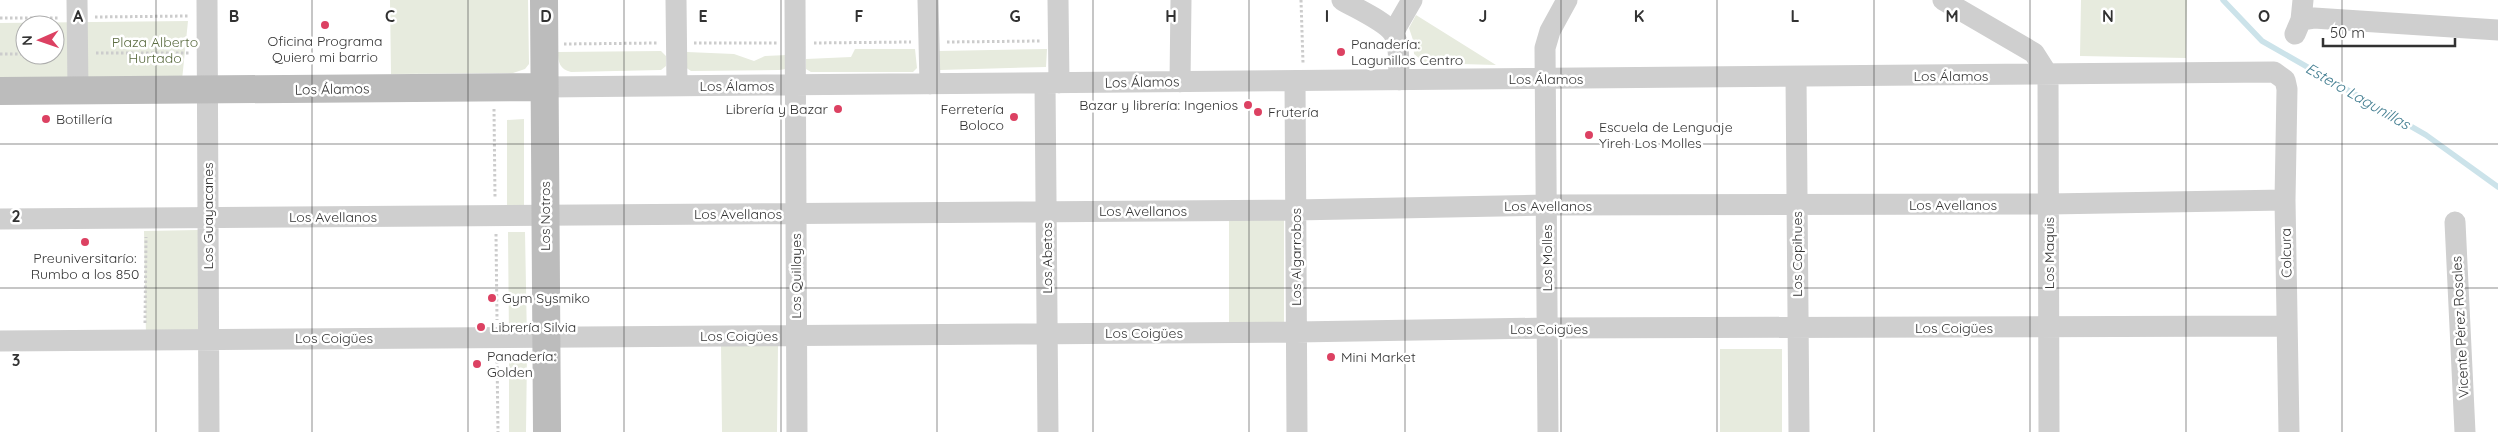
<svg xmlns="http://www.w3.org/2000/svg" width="2498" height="432" font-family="Quicksand,sans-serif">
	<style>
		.green { fill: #e7ebde; fill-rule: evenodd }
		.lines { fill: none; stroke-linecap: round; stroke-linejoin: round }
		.stream { stroke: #cce3ea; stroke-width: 5.5 }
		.path { stroke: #ccc; stroke-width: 3; stroke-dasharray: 2.5 2.5; stroke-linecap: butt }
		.street { stroke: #cfcfcf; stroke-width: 21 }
		.secondary { stroke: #bcbcbc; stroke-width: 28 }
		.grid { fill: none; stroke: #323232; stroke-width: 1; stroke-opacity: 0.55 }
		.poi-dot { fill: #dc4162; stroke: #fff; stroke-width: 2 }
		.labels { text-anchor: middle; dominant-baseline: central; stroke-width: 5; stroke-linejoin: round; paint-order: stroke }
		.poi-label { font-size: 14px; fill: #323232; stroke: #fff; text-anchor: start }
		.park-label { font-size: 14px; fill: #5b6c41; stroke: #fff }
		.street-label { font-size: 14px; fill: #323232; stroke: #fff }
		.water-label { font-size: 15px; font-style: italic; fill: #437e91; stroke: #fff }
		.grid-label { font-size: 16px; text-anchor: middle; font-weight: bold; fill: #323232; stroke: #fff; stroke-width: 5; stroke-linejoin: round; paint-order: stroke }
	</style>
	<rect width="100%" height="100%" fill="#fff"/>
	<path class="green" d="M390,0H528L529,64L525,69L513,73L391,74Z
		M2081,0H2187L2186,58L2080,56Z
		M1416,15L1496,65L1425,63L1414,54L1413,40L1409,28Z
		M188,21L182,80L0,82V23ZM25,25H55V55H25Z
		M855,49H915L917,68L913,72H811L806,69V59L851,57Z
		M1047,49L1046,67L940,70L938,51Z
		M661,51L666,56V66L661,70L571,72C560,69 558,63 558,52Z
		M687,52L734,54L754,61L765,56L787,55L786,69L779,70L691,71L685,67Z
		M524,119V223L507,224V120Z
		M1229,220H1284V326L1229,325Z
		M198,230V332L146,335L144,231Z
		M508,232H525L527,341H509Z
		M721,344L778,345L777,432H722Z
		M1720,349H1782V432H1720Z
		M509,353L527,354L526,432H509Z"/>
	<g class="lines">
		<path class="stream" d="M2223,0L2262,41L2426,135L2498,187"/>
		<path class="path" d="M1301,0L1303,63
			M95,17L189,16
			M0,18H59
			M947,42L1041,41
			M694,43H778
			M814,43L911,42
			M564,44L658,43
			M96,53H189
			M0,54H25
			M494,109L495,197
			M496,234L497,320
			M145,323L146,237
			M497,356L498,432"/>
		<path class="street" d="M77,0L78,91
			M207,0L209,432
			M676,0L677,86
			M795,0L797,432
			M928,0L930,84
			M1058,0L1059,83
			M1342,0C1355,8 1385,21 1393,33C1401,45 1398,66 1399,80
			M1943,0L2034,53L2048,75L2049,432
			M2301,20L2314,18L2498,30
			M1393,33L1412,0
			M2295,34L2301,20L2303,0
			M1796,77L1799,432
			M1295,81L1297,432
			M1180,82L1181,0
			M1045,83L1048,432
			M544,87L2274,72L2285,80L2287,89L2285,200L2289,432
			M0,219L1295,210L1547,205L2049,204L2285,200
			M2455,222L2465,432
			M0,341L1296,332L1548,328L2287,326
			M1548,432L1545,48L1550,31L1567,0"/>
		<path class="secondary" d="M544,0L547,432
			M0,91L544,87"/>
	</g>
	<path class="grid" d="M156,0V432M312,0V432M468,0V432M624,0V432M781,0V432M937,0V432M1093,0V432M1249,0V432M1405,0V432M1561,0V432M1717,0V432M1874,0V432M2030,0V432M2186,0V432M2342,0V432M0,144H2498M0,288H2498"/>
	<g class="poi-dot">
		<circle cx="325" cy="25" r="5"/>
		<circle cx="1341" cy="52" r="5"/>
		<circle cx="1248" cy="105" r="5"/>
		<circle cx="838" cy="109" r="5"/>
		<circle cx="1258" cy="112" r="5"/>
		<circle cx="1014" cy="117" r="5"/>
		<circle cx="46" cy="119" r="5"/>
		<circle cx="1589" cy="135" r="5"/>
		<circle cx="85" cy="242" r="5"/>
		<circle cx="492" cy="298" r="5"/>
		<circle cx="481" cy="327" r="5"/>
		<circle cx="1331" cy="357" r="5"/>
		<circle cx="477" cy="364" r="5"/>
	</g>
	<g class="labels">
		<g class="poi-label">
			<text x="325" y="41" text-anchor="middle">Oficina Programa<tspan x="325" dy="16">Quiero mi barrio</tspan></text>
			<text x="1351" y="44">Panadería:<tspan x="1351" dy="16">Lagunillos Centro</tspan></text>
			<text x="1238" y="105" text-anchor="end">Bazar y librería: Ingenios</text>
			<text x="828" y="109" text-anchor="end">Librería y Bazar</text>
			<text x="1004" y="109" text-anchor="end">Ferretería<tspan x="1004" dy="16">Boloco</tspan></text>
			<text x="1268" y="112">Frutería</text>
			<text x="56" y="119">Botillería</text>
			<text x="1599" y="127">Escuela de Lenguaje<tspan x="1599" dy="16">Yireh Los Molles</tspan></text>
			<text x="85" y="258" text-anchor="middle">Preuniversitarío:<tspan x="85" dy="16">Rumbo a los 850</tspan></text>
			<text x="502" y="298">Gym Sysmiko</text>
			<text x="491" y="327">Librería Silvia</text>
			<text x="487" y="356">Panadería:<tspan x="487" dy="16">Golden</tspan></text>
			<text x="1341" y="357">Mini Market</text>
		</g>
		<g class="park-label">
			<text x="155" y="42">Plaza Alberto<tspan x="155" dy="16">Hurtado</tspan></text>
		</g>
		<g class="street-label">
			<text x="1951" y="76">Los Álamos</text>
			<text x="1546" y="79">Los Álamos</text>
			<text transform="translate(1142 82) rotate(-1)">Los Álamos</text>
			<text x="737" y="86">Los Álamos</text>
			<text transform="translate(332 89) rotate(-1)">Los Álamos</text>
			<text x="1953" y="205">Los Avellanos</text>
			<text x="1548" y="206">Los Avellanos</text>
			<text x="1143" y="211">Los Avellanos</text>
			<text x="738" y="214">Los Avellanos</text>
			<text transform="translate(208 216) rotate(-90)">Los Guayacanes</text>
			<text transform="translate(545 216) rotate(-90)">Los Notros</text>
			<text x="333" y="217">Los Avellanos</text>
			<text transform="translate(2049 253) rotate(-90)">Los Maquis</text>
			<text transform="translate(2286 253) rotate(-91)">Colcura</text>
			<text transform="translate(1797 254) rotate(-90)">Los Copihues</text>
			<text transform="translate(1296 257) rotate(-90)">Los Algarrobos</text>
			<text transform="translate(1047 258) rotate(-90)">Los Abetos</text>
			<text transform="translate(1547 258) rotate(-90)">Los Molles</text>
			<text transform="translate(796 276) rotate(-90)">Los Quillayes</text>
			<text transform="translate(2460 327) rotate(-93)">Vicente Pérez Rosales</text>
			<text x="1954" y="328">Los Coigües</text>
			<text x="1549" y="329">Los Coigües</text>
			<text x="1144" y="333">Los Coigües</text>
			<text x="739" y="336">Los Coigües</text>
			<text x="334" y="338">Los Coigües</text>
		</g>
		<g class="water-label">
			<text transform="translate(2358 96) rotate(30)">Estero Lagunillas</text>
		</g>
	</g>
	<g class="grid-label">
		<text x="78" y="22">A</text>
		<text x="234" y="22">B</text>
		<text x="390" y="22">C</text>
		<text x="546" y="22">D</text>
		<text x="703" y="22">E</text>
		<text x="859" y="22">F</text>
		<text x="1015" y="22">G</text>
		<text x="1171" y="22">H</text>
		<text x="1327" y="22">I</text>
		<text x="1483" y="22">J</text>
		<text x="1639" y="22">K</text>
		<text x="1795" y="22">L</text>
		<text x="1952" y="22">M</text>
		<text x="2108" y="22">N</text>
		<text x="2264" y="22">O</text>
		<text x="16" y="222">2</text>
		<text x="16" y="366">3</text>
	</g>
	<g transform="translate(40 40) rotate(268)"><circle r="24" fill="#ffffff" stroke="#adadad"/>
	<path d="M0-4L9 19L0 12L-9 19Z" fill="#dc4162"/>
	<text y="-8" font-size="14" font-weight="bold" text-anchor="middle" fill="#323232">N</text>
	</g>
	<path d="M2323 38v8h132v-8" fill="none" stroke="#323232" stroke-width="2.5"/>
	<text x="2330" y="38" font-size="15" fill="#323232" stroke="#ffffff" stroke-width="4" paint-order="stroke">50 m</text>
</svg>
